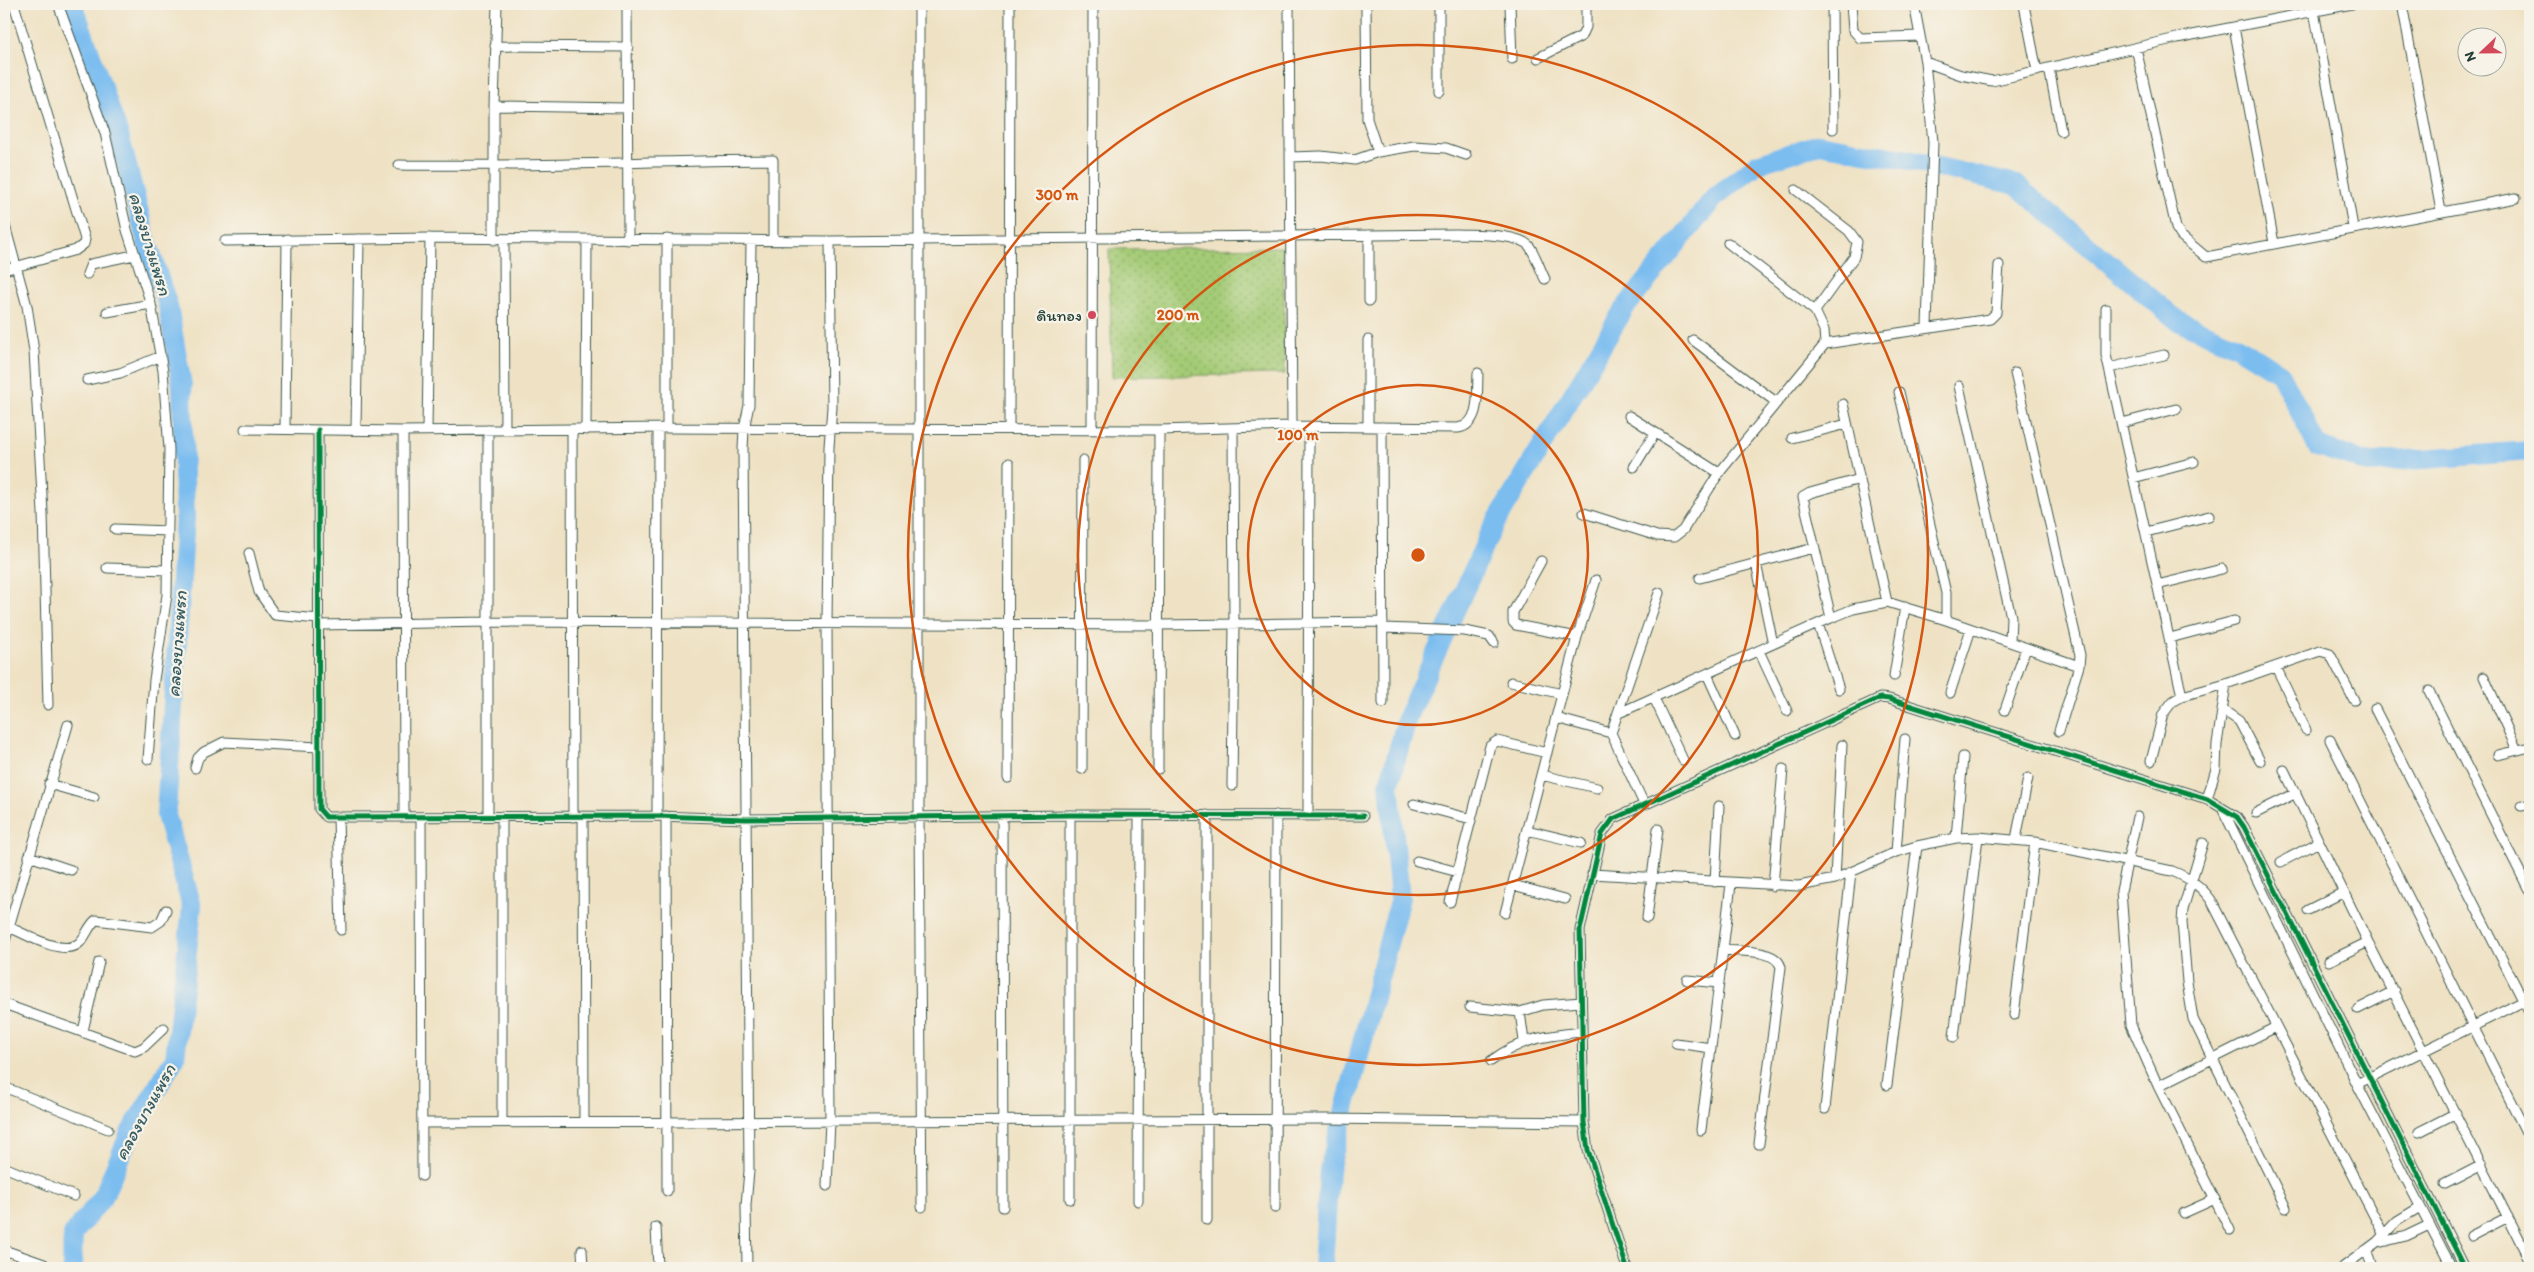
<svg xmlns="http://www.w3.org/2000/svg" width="2534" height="1272" font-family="Itim,'Playpen Sans Thai',sans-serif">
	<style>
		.park { fill: url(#park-dots); stroke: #628455 }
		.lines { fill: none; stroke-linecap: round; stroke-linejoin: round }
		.river { stroke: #7bbdf0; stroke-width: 20 }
		.street-casing { stroke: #3e564a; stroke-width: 11 }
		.street { stroke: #fff; stroke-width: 9 }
		.cycleway-casing { stroke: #f7f3e8; stroke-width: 8 }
		.cycleway { stroke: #00873e; stroke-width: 5 }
		.ring { fill: none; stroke: #d45610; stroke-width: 2.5 }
		.poi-dot { fill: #d1495b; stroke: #f7f3e8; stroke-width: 2 }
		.labels { text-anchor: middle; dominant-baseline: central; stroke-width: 4.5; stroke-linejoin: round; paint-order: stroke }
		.poi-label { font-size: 16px; fill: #1f3d34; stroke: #f7f3e8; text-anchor: end }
		.water-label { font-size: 18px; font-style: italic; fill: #365d63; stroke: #f7f3e8 }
		.centre { fill: #d45610; stroke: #f7f3e8; stroke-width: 2.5 }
		.ring-label { font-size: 15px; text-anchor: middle; font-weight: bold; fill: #d45610; stroke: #f7f3e8; stroke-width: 4.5; stroke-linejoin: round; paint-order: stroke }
	</style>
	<defs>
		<pattern id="park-dots" width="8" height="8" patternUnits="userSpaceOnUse" patternTransform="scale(1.25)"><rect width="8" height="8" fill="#a4cb76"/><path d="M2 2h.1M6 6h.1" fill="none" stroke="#85a662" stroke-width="1.8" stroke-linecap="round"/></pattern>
	</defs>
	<rect width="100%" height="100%" fill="#f7f3e8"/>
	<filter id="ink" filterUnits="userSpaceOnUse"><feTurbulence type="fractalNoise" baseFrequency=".02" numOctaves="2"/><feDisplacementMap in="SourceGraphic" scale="10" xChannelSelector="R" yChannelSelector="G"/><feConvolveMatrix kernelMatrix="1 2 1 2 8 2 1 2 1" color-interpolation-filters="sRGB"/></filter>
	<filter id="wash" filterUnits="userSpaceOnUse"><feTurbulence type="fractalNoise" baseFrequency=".0096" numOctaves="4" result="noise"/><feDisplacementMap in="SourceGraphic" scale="20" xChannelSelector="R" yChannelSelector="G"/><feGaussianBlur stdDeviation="1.12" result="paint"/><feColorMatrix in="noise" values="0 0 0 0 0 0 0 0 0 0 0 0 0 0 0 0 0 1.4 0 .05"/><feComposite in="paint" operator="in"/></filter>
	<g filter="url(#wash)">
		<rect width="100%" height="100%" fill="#efe2c4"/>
		<path class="park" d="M1283,247L1285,374L1112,377L1109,249Z"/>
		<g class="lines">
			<path class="river" d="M72,1268L73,1234L103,1197L130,1133L175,1058L192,907L166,815L185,517L182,385L168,306L146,239L119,135L73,4
				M1323,1268L1329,1170L1400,898L1389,784L1408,715L1492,529L1624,309L1715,197L1757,164L1819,144L1908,160L2016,185L2178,321L2236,346L2280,373L2317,446L2369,463L2530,451"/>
		</g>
	</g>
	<g filter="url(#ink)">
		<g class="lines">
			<g class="street-casing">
				<path id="street" d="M58,4L105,133L127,230L151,304L163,371L169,449L167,595L154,680L148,759
					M627,4L628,240
					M919,4V817L922,1207
					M1289,4L1292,426
					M1366,4L1367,119L1378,152
					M1439,4V91
					M1510,4L1512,59
					M1832,4L1833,129
					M1851,4L1853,30L1860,38L1920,36
					M1914,4L1925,62L1933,142L1927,327
					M2402,4L2441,211
					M2024,5L2037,71
					M2314,11L2353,227
					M2234,27L2274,243
					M495,46L628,47
					M2136,48L2176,228L2181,236L2206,257L2516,198
					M1538,58L1582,36L1586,27V4
					M1925,62L1961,75L1992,81L2177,38L2352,4
					M2049,68L2061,131
					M494,106L627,108
					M1290,157L1321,156L1355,160L1378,152L1414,146L1446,148L1466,155
					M399,165C523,167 648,161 773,160V240
					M1796,190L1849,231L1857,242L1854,257L1815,311
					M4,222L27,306L34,351L43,513L48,705
					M667,239V428
					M494,240V106L497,4
					M504,240L505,429
					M225,241L430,238L830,241L1457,234C1473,235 1520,233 1530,247C1536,256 1540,269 1545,279
					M1728,243L1815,311L1824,330L1825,344
					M4,270L76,250L84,244L85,239L14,4
					M87,274L91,264L134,255
					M1369,301V235
					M2106,309V355L2182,696
					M107,312L151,304
					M1693,340L1776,402
					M2109,368L2164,355
					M2015,373L2080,655L2079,666L2059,731
					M87,380L120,373L161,356
					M1959,386L2011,617L2010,641
					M1899,392L1946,593V620
					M1843,404L1887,602
					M1629,416L1719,473
					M2122,423L2176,409
					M1368,427V340
					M1382,427L1383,703
					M245,429L403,431L667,428L1159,430L1292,426L1458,428C1481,425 1477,391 1478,373
					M285,429L287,239
					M356,429L359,239
					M1009,429L1010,4
					M318,430L319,809L326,817L657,816L746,819L1070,815L1363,816
					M427,430L430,238
					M488,430V815
					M572,430L573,817
					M586,430L587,240
					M1092,430L1093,4
					M403,431L404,817
					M1792,438L1847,424
					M1634,467L1655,433
					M2133,478L2194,462
					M1584,513L1657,536L1674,537L1683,530L1719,473L1825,344L1990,319L1996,313L1999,265
					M115,529L168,531
					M2146,532L2209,516
					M249,553L259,592L275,615L319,619
					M1541,561L1513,612V622L1516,625L1577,637
					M1756,563L1773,644
					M107,568L168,570
					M1700,578L1814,548
					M2157,585L2222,569
					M1831,618L1803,497L1810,493L1860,479
					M1818,624L1839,689
					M319,625L488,622L1158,625L1383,622
					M1383,628L1465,631L1489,636L1494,643
					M2170,638L2234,621
					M1759,651L1787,711
					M2276,667L2306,730
					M1707,674L1735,736
					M1894,676L1905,607
					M2484,677L2517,750
					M1511,682L1562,694
					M2429,691L2530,892
					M1950,693L1971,629
					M1654,698L1683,760
					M2375,709L2530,1014
					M2005,710L2026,648
					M2223,710L2239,721L2260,761
					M1619,713L1831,618L1853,609L1887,602L1946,620L2079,666
					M1556,718L1611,733L1644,804
					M1611,733L1659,593
					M2330,740L2530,1140
					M2498,755L2530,747
					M2151,761L2163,714L2173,701L2182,696L2226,684L2320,651L2330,654L2354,700
					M195,768L198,758L204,752L224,742L319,747
					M1082,769L1083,460
					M1158,769L1159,430
					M2284,770L2368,942L2530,1261
					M1541,775L1597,788
					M1008,778L1009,463
					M49,784L94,797
					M1232,786L1234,624L1233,429
					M2207,799L2216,769L2217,744L2226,684
					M1414,804L1471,819
					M2522,806L2530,804
					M2223,810L2357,1084L2452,1268
					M2256,813L2296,793
					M1070,815V1199
					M1308,815L1309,427
					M502,816V1122
					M657,816L658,429
					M666,816L667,1191
					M1002,816L1003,1207
					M338,817L341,930
					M421,817L422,1176
					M583,817L584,1122
					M2137,817L2121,891L2131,1025L2158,1086L2230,1230
					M1527,830L1581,843
					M1956,838L1963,757
					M2016,839L2028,778
					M2203,843L2183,909L2182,922L2187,982L2193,1019L2286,1208
					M1896,852L1905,739
					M29,856L71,870
					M1417,861L1458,872
					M2281,862L2319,842
					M1592,874L1799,886L1835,879L1896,852L1917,846L1956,838L1978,837L2035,842L2172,871C2189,878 2200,885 2211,900L2387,1241
					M1835,879L1842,745
					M1715,882L1719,806
					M1513,885L1565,899
					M1773,886L1783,769
					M1450,902L1490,746L1497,741L1547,753
					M2308,910L2344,892
					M1505,913L1577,637L1596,580
					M1647,918L1658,829
					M9,927C25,934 62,956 78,944C86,938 88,926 96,920L152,927L161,921L166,910
					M4,944L68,725
					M1723,950C1740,952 1775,948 1781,967L1759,1144
					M2329,961L2368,942
					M1687,980L1719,983
					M4,1004L135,1051L144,1047L164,1028
					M1470,1007L1520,1012L1543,1005L1581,1002
					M2358,1009L2394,991
					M1520,1012L1524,1041
					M2014,1015L2035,842
					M83,1031L99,962
					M1954,1037L1978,837
					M1676,1043L1711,1048
					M1491,1061C1522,1038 1545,1036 1582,1032
					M2357,1084L2530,998
					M1887,1085L1917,846
					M2158,1086L2276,1027
					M4,1087L108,1129
					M1825,1109L1851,872
					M422,1123L1325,1119L1584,1122
					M1701,1130L1731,884
					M2419,1132L2456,1113
					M4,1167L74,1196
					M2445,1184L2482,1165
					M827,1186L830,1121L827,625L829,447L832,407L830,241
					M1138,1201L1139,816
					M1275,1208L1276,815
					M2184,1213L2215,1199
					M1207,1220V815
					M656,1227L658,1268
					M2471,1236L2508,1217
					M2382,1242L2406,1236L2429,1225
					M4,1250L44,1264
					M582,1250L583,1268
					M2366,1250L2373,1268
					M747,1268L746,1205L749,1171L743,449L744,429L749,405L751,240
					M1627,1268L1588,1150L1584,1122L1580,930L1602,834L1613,819L1880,698L1889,699L2207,799L2237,817L2244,827L2465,1268
					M2342,1268L2377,1242L2397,1221L2420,1207"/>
			</g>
			<use href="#street" class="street"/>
			<g class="cycleway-casing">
				<path id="cycleway" d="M318,430L319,809L326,817L657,816L746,819L1070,815L1363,816
					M1627,1268L1588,1150L1584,1122L1580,930L1602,834L1613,819L1880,698L1889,699L2207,799L2237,817L2244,827L2465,1268"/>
			</g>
			<use href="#cycleway" class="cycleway"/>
		</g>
	</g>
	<g class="ring">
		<circle cx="1418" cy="555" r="170"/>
		<circle cx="1418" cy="555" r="340"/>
		<circle cx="1418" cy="555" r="510"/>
	</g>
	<circle class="poi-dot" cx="1092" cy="315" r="5"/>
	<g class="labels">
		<g class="poi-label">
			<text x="1082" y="315">ดินทอง</text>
		</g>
		<g class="water-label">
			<text transform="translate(150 244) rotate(73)">คลองบางแพรก</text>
			<text transform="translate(177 644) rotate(-86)">คลองบางแพรก</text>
			<text transform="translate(145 1112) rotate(-61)">คลองบางแพรก</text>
		</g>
	</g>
	<circle cx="1418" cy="555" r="8" class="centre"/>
	<g class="ring-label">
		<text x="1057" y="200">300 m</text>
		<text x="1178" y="320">200 m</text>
		<text x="1298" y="440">100 m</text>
	</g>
	<rect width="2534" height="1272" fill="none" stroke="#f7f3e8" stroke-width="20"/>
	<g transform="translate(2482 52) rotate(248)"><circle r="24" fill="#f7f3e8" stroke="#a1aaa0"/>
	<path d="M0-4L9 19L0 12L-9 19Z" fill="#d1495b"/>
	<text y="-8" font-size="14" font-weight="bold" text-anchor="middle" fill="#1f3d34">N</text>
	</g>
</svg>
